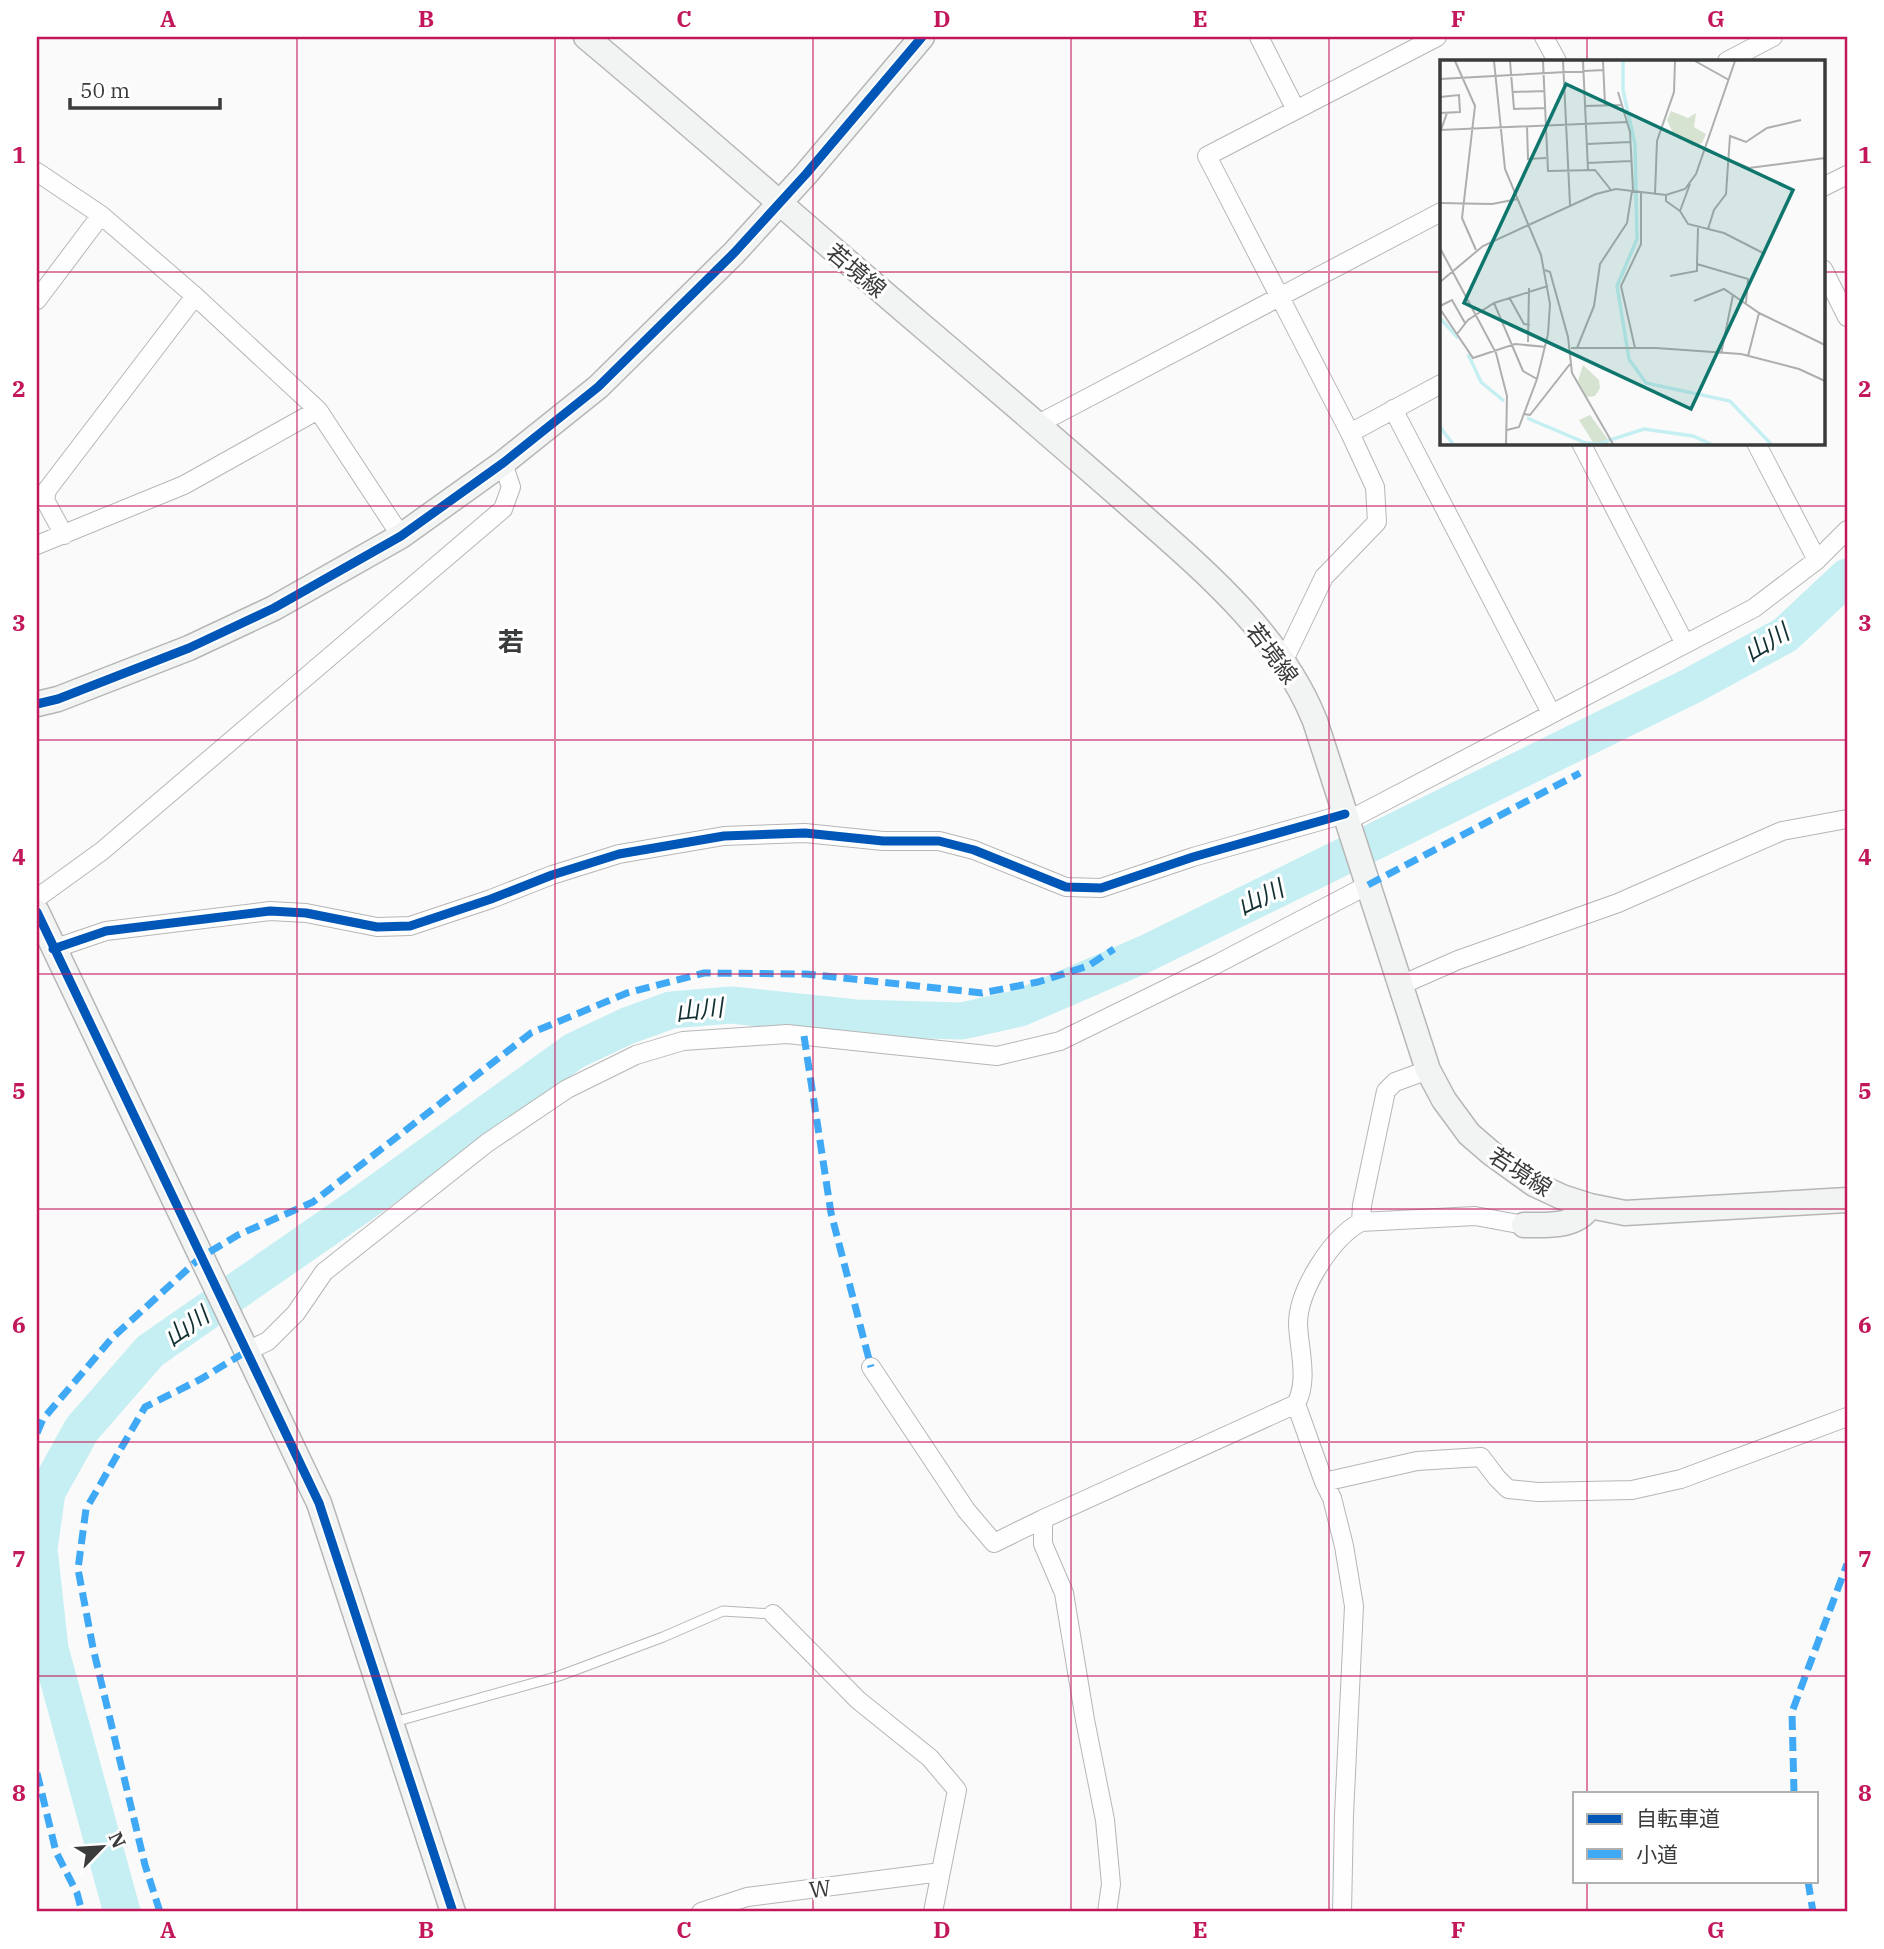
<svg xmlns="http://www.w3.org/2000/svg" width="1884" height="1949" font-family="'IBM Plex Serif','Noto Sans JP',serif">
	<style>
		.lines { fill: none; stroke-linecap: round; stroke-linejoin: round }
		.river { stroke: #c5eff2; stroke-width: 37 }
		.lane-casing { stroke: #b6b6b6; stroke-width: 11 }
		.street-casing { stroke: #b6b6b6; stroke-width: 20 }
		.secondary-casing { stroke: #b6b6b6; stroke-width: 27 }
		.lane { stroke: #fefefe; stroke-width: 9 }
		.street { stroke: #fefefe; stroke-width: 18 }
		.secondary { stroke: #f1f4f2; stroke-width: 24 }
		.quiet { stroke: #3fa9f5; stroke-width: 7; stroke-dasharray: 14 7; stroke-linecap: butt }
		.cycleway-casing { stroke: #fff; stroke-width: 13 }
		.cycleway { stroke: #0057b8; stroke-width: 9 }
		.grid { fill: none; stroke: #c2185b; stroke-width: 2; stroke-opacity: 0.55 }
		.labels { text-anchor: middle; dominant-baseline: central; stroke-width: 6; stroke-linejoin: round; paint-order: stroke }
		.street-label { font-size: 23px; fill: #3a3b3b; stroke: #fff }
		.water-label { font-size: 24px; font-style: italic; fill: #113032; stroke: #fff }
		.quarter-label { font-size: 26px; font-weight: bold; fill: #3a3b3b; stroke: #fff }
		.inset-river { fill: none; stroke: #c5eff2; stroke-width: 3.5 }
		.inset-road { fill: none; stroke: #adaeae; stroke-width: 2 }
		.view { fill: #0f766e; fill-opacity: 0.15; stroke: #0f766e; stroke-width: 3.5 }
		.inset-edge { fill: none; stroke: #3a3b3b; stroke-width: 3.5 }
		.neatline { fill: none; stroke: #c2185b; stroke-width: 2.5 }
		.grid-label { font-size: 23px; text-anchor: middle; font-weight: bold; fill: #c2185b }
	</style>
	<rect width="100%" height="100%" fill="#fafafa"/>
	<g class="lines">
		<path class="river" d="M122,1912L50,1649L39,1549L47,1492L82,1429L150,1351L359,1206L574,1051L627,1026L671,1010L731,1005L856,1018L962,1021L1020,1008L1147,953L1691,686L1785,635L1847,577"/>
		<g class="lane-casing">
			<path id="lane" d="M394,1722L559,1676L663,1637L723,1611L773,1614"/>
		</g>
		<g class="street-casing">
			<path id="street" d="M1259,37L1296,110
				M1544,37L1557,61
				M1727,61L1773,37
				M37,172L101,215L195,296L318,410L401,536
				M1823,187L1847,175
				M1823,269L1847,317
				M37,300L101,215
				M1393,409L1551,713
				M1038,424L1441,212
				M1350,433L1441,384
				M1581,443L1685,644
				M1756,443L1817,560
				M64,535L45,500L47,490L195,296
				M37,545L184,485L318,410
				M1283,662L1324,577L1377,522L1375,487L1350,433L1207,156L1437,37
				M1347,821L1754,608L1817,560L1847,530
				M37,898L102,851L503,509L511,487L503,463
				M53,949L106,931L270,911L306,913L377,927L410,926L491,899L552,875L619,854L724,836L805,833L883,841H939L974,850L1066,887L1101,888L1193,857L1345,814
				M1401,985L1458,960L1618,903L1782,831L1847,819
				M1428,1070L1395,1082L1386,1091L1362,1205L1361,1222L1475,1216L1524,1225
				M247,1351L268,1341L296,1313L324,1272L487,1143L567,1089L636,1055L683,1041L787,1034L997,1056L1060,1041L1215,965L1368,885
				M871,1367L966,1510L994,1543L1043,1519
				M1296,1404L1324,1482L1332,1498L1344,1546L1354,1606L1344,1815L1342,1912
				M1324,1482L1417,1461L1481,1457L1497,1478L1508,1489L1538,1492L1632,1490L1681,1479L1847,1417
				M773,1614L858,1700L930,1758L957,1790L933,1912
				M701,1912L747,1897L941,1872
				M1107,1912L1111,1884L1105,1820L1085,1720L1064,1593L1043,1544V1519L1296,1404C1309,1380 1299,1350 1298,1324C1298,1291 1331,1238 1361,1222"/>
		</g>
		<g class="secondary-casing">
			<path id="secondary" d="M586,37C701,133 813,233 927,330C993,386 1058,442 1123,499C1196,564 1278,629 1315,721L1428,1070L1444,1100L1469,1134L1491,1153L1534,1184L1562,1197L1590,1206L1625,1213L1847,1200
				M37,704L58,699L189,648L274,608L401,536L503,463L598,387L734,253L806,174L922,37
				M37,912L319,1503L453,1912
				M1524,1225C1547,1225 1576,1228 1590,1206"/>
		</g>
		<use href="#lane" class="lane"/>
		<use href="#street" class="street"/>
		<use href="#secondary" class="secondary"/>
		<path class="quiet" d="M1368,885L1580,773
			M804,1036L831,1213L871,1367
			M37,1433L43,1419L112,1338L201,1257L238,1235L313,1202L531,1033L627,993L704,973L806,974L982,993L1038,982L1088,966L1114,949
			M37,1773L56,1852L77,1893L82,1912
			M1794,1793L1792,1712L1847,1564
			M1808,1881L1813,1912
			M160,1912L145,1865L93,1648L78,1569L86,1509L145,1407L201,1379L247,1351"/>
		<g class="cycleway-casing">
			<path id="cycleway" d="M37,704L58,699L189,648L274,608L401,536L503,463L598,387L734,253L806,174L922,37
				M37,912L319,1503L453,1912
				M53,949L106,931L270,911L306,913L377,927L410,926L491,899L552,875L619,854L724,836L805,833L883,841H939L974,850L1066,887L1101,888L1193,857L1345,814"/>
		</g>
		<use href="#cycleway" class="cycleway"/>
	</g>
	<path class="grid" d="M297,37V1912M555,37V1912M813,37V1912M1071,37V1912M1329,37V1912M1587,37V61M37,272H1441M1823,272H1847M1587,443V1793M37,506H1847M37,740H1847M37,974H1847M37,1209H1847M37,1442H1847M37,1676H1847M1587,1881V1912"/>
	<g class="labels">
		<g class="street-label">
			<text transform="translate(857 270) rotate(40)">若境線</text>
			<text transform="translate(1273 653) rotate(53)">若境線</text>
			<text transform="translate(1521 1171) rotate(33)">若境線</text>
			<text transform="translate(820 1888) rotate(-7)">W</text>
		</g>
		<g class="water-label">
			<text transform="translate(1766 642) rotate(-32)">山川</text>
			<text transform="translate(1260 897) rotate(-26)">山川</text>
			<text transform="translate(699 1009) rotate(-6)">山川</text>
			<text transform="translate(186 1326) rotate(-35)">山川</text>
		</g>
		<g class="quarter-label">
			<text x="511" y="641">若</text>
		</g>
	</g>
	<g transform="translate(1440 60)">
		<rect width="385" height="385" fill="#fafafa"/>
		<path d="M231,51L248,58L256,53L254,67L266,74L262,83L252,86L233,73L227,60ZM143,305L159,320L160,328L155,336L147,337L138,321ZM150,355L167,378L168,384H154L139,360Z" fill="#d6e3d1"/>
		<path class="inset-river" d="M183,1V30L195,84L197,179L177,226L189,299L206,323L290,341L331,384M0,258L18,278M28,294L41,322L64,341M87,358L146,383L158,384L204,369L253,376L271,384M0,367L13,384"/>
		<path class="inset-road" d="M15,1L35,46L22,158L36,190M54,1L65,109L101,195L110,244L108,274L97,319L79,367L67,370M70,1L74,49L105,48M103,1L108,111L155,110L171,130M123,1L130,145M143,1L148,110M163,1L165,45M255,1L289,20M0,19L163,10M73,32L104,31M178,32L190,72L193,130M0,37L19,35L20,52L0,53M145,46L181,45M7,53L1,70L188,62M87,67L88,99L106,98M147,84L190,82M265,90L309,108L385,98M147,103L191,101M215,134L217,81L234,32L235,1M226,135V141L240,151L250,124M0,143L52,144L78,139M240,151L248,164L284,173L325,194M258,168L257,204L308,219L306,243M268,169L274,150L286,134L290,76L306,82L327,68L361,60M0,188L56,293L67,336L66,384M105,210L110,212L128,277L132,313L173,384M230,216L257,211V204M0,222L43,186L156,134L176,129L226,135L245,129L256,114L295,1M69,237L84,264L90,265M254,241L284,229L319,253L308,296M54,243L83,311L97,319M0,246L12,240L25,263M0,249L33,298L75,284L106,287M319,253L385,285M17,274L28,260L54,243L108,226M88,282L89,228M131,288H216L301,294L359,309L385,321M137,288L154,246L160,204L187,163L192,131M195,288L181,226L201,184V133M281,294L293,235M84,354L90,355L130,304"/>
		<path class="view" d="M126,24L353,130L251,349L24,243Z"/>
		<rect width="385" height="385" class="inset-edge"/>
	</g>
	<rect width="1884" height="1949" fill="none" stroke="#ffffff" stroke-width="77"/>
	<rect x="1573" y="1792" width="245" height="91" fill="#ffffff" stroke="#b0b1b1" stroke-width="2"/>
	<rect x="1587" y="1814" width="35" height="10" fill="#0057b8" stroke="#b0b1b1" stroke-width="2"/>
	<text x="1636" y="1826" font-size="21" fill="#3a3b3b">自転車道</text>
	<rect x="1587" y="1849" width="35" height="10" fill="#3fa9f5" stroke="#b0b1b1" stroke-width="2"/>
	<text x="1636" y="1862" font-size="21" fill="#3a3b3b">小道</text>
	<g transform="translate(102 1847) rotate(65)" stroke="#ffffff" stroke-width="5" paint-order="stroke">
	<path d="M0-5L12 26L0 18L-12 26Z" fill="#3a3b3b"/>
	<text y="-10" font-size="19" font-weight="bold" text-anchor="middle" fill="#3a3b3b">N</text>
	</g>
	<path d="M70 98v10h150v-10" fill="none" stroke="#3a3b3b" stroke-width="3.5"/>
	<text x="80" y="98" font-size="21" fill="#3a3b3b" stroke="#ffffff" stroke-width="5" paint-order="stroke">50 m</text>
	<rect x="38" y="38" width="1808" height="1872" class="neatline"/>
	<g class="grid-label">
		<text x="168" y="27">A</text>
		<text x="426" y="27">B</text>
		<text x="684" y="27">C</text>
		<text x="942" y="27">D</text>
		<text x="1200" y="27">E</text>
		<text x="1458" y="27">F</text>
		<text x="1716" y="27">G</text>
		<text x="19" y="163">1</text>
		<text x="1865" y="163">1</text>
		<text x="19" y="397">2</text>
		<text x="1865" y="397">2</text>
		<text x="19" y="631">3</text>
		<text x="1865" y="631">3</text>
		<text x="19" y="865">4</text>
		<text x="1865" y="865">4</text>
		<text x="19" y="1099">5</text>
		<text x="1865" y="1099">5</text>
		<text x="19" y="1333">6</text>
		<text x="1865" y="1333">6</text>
		<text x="19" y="1567">7</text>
		<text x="1865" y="1567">7</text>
		<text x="19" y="1801">8</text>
		<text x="1865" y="1801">8</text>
		<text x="168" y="1938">A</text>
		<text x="426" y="1938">B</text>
		<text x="684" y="1938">C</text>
		<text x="942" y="1938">D</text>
		<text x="1200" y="1938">E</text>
		<text x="1458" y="1938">F</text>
		<text x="1716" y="1938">G</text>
	</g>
</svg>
